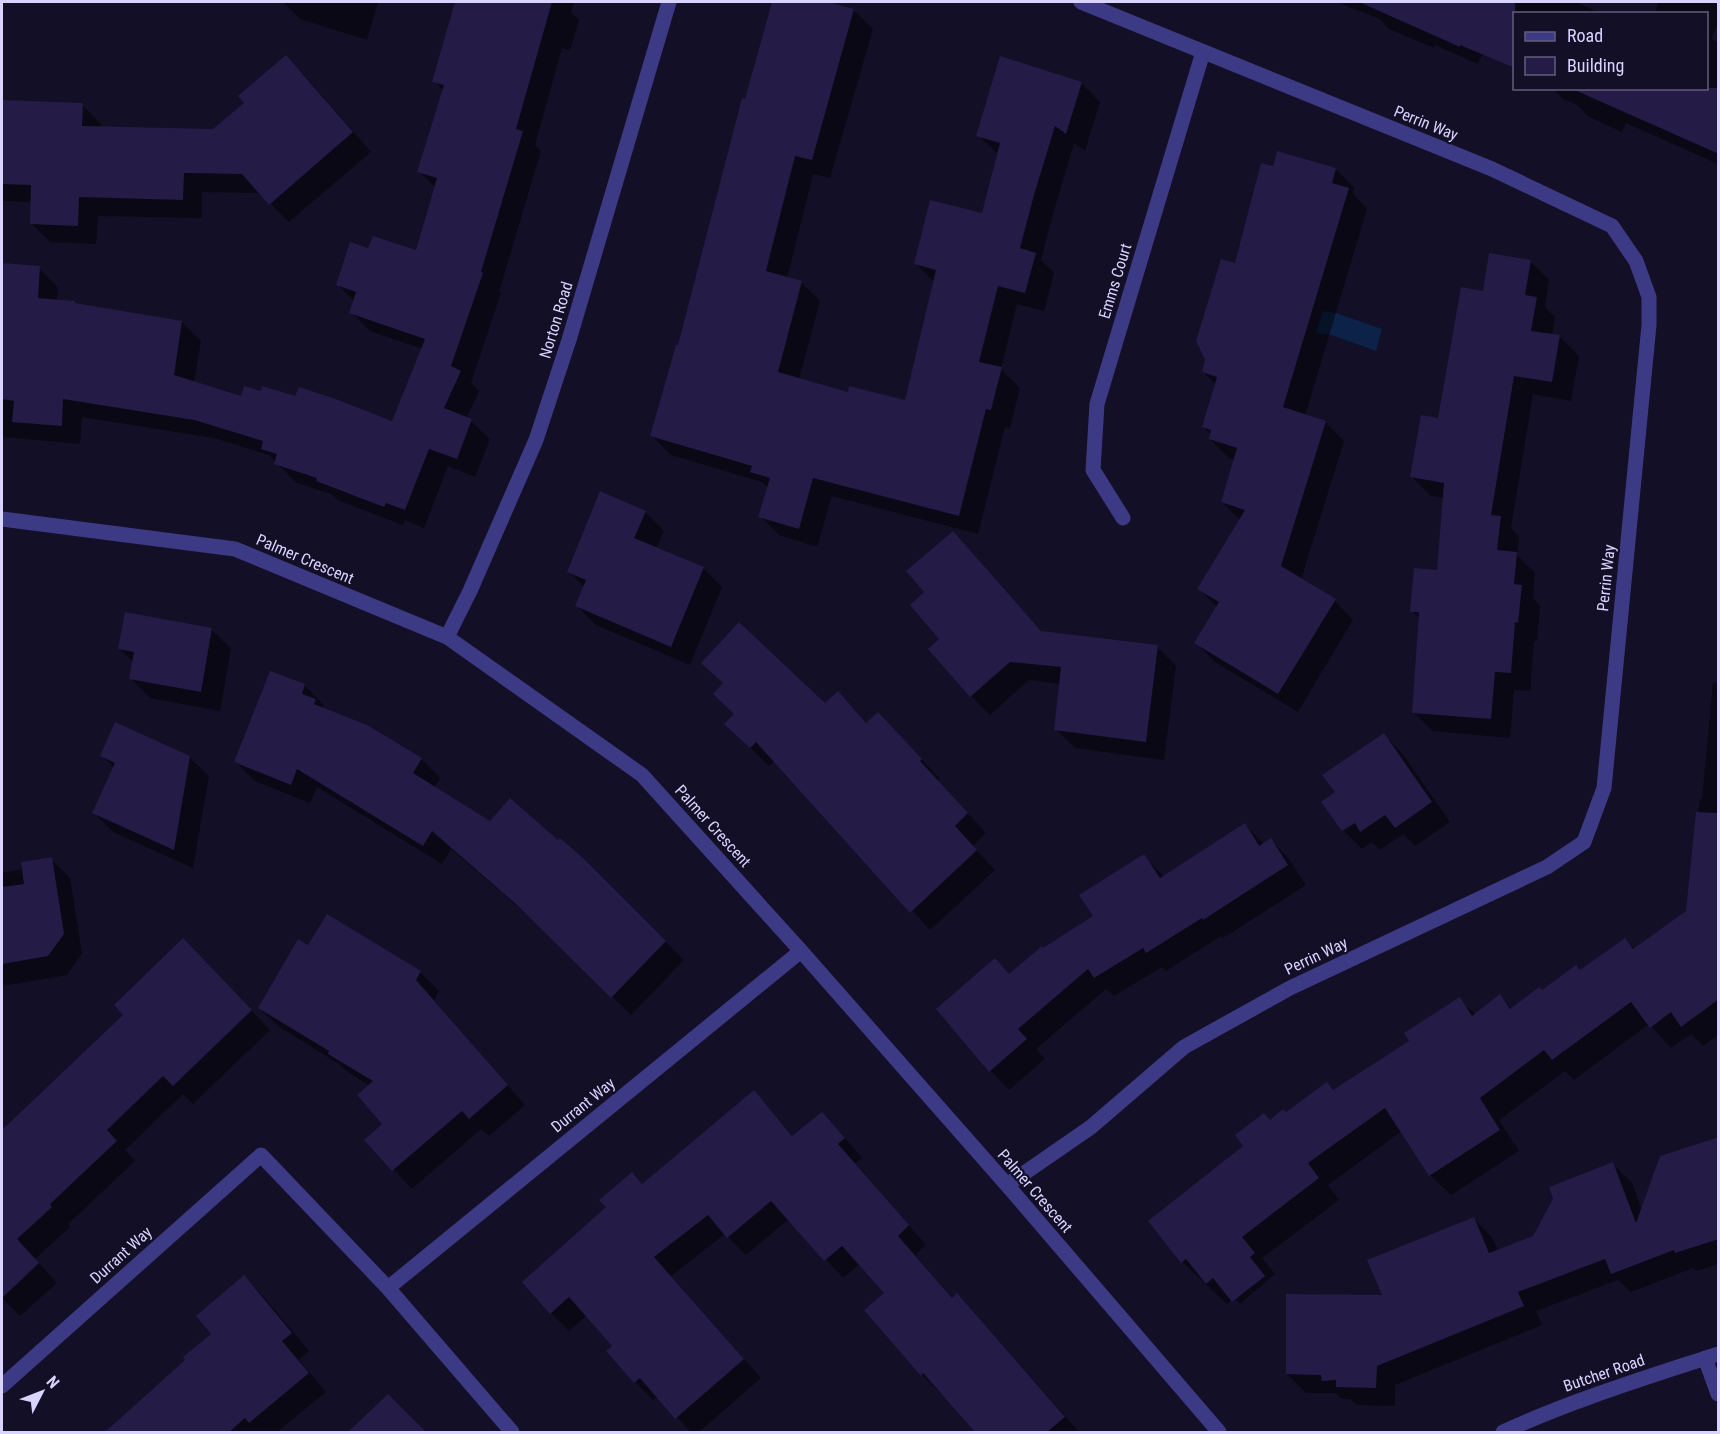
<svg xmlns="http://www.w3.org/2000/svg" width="1720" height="1434" font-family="'Roboto Condensed',sans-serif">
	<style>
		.water { fill: #0c2248 }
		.shadow { fill: #0007 }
		.building { fill: #241b47 }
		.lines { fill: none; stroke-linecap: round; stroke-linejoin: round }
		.street { stroke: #3d3a85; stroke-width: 15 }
		.labels { text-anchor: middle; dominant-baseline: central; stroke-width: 4.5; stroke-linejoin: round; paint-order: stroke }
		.street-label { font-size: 16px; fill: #d9d4ff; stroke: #130f26 }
	</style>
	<rect width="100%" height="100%" fill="#130f26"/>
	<path class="water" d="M1323,311L1336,313L1382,329L1376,351L1332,335L1316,333Z"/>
	<path class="shadow" d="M283,2H378L367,40L300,19Z
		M457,2H574L571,12L579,20L570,50L562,48L535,145L541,151L499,292L501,293L471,383L479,391L466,419L471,421L490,439L475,477L448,466L424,528L405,520L403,525L337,500L331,494L295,482L269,455L214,438L82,417L80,444L2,437V265L39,268L58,287L57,301L182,322L201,341L194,383L242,398L393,423L423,349L370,331L351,312L355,302L338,285L369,250L417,252L436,188L419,172L444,91L434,81Z
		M774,2H823L854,11L873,29L830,178L813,174L787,278L801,282L820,301L799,379L849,394L906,402L935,283L915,263L983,214L999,155L978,135L1081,83L1100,102L1085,151L1074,143L1053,214L1041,260L1054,273L1044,311L1017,304L1001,369L1020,388L1010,428L1005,427L978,534L832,496L817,547L779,535L760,516L768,488L762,482L671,455L652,436L679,347Z
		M1337,2H1575L1603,14H1514L1485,48L1478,64L1435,45L1434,48L1389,29L1380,19Z
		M1659,2H1718V23L1711,39L1718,42V164L1626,123L1622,132L1589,117L1577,105L1563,99L1552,88H1706V14H1654Z
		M286,57L305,76L371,152L289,222L260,193L202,192V218L98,216L96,244L50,242L31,223L32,202L2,201V102L82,105L101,124V128L213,131L246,103Z
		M1274,168L1336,169L1354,188L1353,194L1367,209L1305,416L1325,422L1344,441L1301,580L1335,601L1353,620L1298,712L1215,662L1196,643L1217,607L1199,589L1240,520L1222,502L1235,460L1229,458L1210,439L1211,435L1203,427L1216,385L1203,372L1236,265Z
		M1530,261L1549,280L1545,307L1555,317L1552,335L1560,337L1579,356L1571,401L1533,394L1511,528L1519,537L1517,555L1535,573L1533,598L1540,606L1537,641H1534L1530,691L1514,690L1510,738L1432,731L1413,712L1420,619L1412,611L1438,572L1445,498L1431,496L1412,477L1440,420L1484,293Z
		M645,512L664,531L656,549L703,568L722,587L690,665L596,625L577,606L584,587L568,571Z
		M953,533L1043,633L1157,647L1176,666L1164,760L1075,748L1056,729L1061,684L1029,680L990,715L971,696L941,639L926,592Z
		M212,630L231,649L220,711L150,698L131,679L134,663L120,649Z
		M271,673L305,686L324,705L322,708L366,726L421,759L440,778L434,788L491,823L582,859L684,960L631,1015L538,924L451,849L442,864L317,787L310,803L255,781L236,762Z
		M1713,682L1718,683V1035L1703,1046L1691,1034L1671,1048L1649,1024L1574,1080L1565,1071L1499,1120L1519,1151L1451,1195L1430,1175L1402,1131L1328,1185L1339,1200L1262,1258L1275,1274L1240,1304L1234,1298L1227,1304L1182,1262L1245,1146L1270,1121L1334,1091L1411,1041L1459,999L1476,1015L1500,996L1512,1009L1581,972L1625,940L1635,949L1688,911L1700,799H1702Z
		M838,693L867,724L897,733L940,779L938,781L986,833L973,846L995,870L930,930L775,761L769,766L726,724L825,705Z
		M1384,735L1402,753L1450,822L1415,846L1403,834L1380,850L1372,842L1362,849L1343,830L1323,802L1337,793Z
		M102,756L189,757L209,776L193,868L113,832L94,813L114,768Z
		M1245,825L1264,844L1271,840L1289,859L1306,885L1223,938L1221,936L1166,971L1162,967L1114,996L1106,989L1036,1049L1045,1059L1009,1090L991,1071L938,1009L1010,975L1043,950L1095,917L1144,856L1164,877Z
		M51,859L70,878L82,953L67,975L2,986V873L23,869Z
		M309,947L420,972L439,991L434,1000L525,1105L489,1136L481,1129L412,1189L366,1140L384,1124L370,1086L348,1072L339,1064L278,1026L259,1008Z
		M202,959L270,1030L193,1104L183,1094L125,1150L135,1161L68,1224L70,1227L35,1259L57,1283L20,1316L2,1298V1140Z
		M754,1092L794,1137L822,1114L840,1132L862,1158L855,1163L926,1245L915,1255L953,1299L957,1295L975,1314L1079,1432H977L942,1392L940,1393L922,1375L886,1293L860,1264L843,1278L789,1219L746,1255L725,1234L671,1276L761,1378L699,1432H691L658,1397L653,1400L635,1382L615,1346L587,1315L569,1331L551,1313L643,1185Z
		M1718,1138V1264L1696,1271L1693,1268L1631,1292L1618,1280L1536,1311L1542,1325L1395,1385V1406L1357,1405L1350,1399H1342L1336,1393H1306L1287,1374L1384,1297L1473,1218L1492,1237L1498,1251L1534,1237L1613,1164L1632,1183L1642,1211Z
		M244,1277L262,1295L309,1351L299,1360L326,1392L277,1432H107L187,1360L213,1334Z
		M388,1396L424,1432H372L361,1422Z"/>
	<path class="building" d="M455,2H552L516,129L523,131L481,272L483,273L451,366L461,371L444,408L472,419L457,459L429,449L405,510L386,503L384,507L316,481L317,478L274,464L277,454L261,449L263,441L194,420L63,399L62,426L12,422L14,401L2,399V263L40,266L38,298L75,301V303L182,321L174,375L241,396L244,386L261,391L262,386L295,396L299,387L333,398L392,421L425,339L349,313L356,292L336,285L350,242L368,248L373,236L416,250L437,178L417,172L444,85L432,82Z
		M772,2H828L854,9L812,160L795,156L766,271L802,281L778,372L848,392L849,386L905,400L936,270L914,264L930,200L982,213L1000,143L976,136L1000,56L1082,82L1066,134L1055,126L1034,195L1020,248L1036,253L1025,293L998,286L979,362L1002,367L991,410L986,409L959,516L813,478L799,529L758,517L770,478L750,472L752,466L650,436L676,345H678L742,98L745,99Z
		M1359,2H1515V68L1460,45V47Z
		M286,55L353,132L269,205L242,174L184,173L183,200L79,197L78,226L30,224L31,185L2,184V100L83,103L82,126L213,129L244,103L238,96Z
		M1570,88H1719V154Z
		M1277,151L1336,168L1332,183L1349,188L1283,407L1326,421L1281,566L1336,599L1278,694L1194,643L1219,602L1197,589L1245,510L1221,502L1237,448L1209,439L1211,430L1202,427L1217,377L1202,372L1205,360L1196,341L1221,259L1235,263L1261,163L1273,166Z
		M1489,253L1531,260L1525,295L1537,297L1531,331L1560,335L1552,382L1514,376L1491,515L1501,516L1497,550L1517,552L1514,584L1522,585L1518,623L1515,622L1511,673L1495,672L1491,719L1412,713L1419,612H1410L1414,568L1437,570L1444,483L1410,477L1421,415L1438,418L1461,287L1483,291Z
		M600,491L646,511L634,538L704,567L671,647L575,606L586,580L567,572Z
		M953,531L1041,631L1158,645L1146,742L1054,730L1061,667L1010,662L970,697L928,649L939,639L910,605L924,592L906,571Z
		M125,612L212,628L201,692L129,679L134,652L118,649Z
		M739,622L825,703L838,691L866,723L878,712L922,759L920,761L968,813L955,826L977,850L910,913L756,742L750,748L724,724L734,714L713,694L723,683L701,663Z
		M270,671L305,684L302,694L316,699L314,704L367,725L422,758L413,773L490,821L510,798L558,840L560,838L583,858L666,941L611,998L517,905L432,831L423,846L297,769L291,785L234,762Z
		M115,722L190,756L174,850L92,813L115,763L100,756Z
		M1384,733L1432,802L1395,828L1385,815L1360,832L1355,823L1342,831L1321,802L1335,792L1322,775Z
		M1696,812L1719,813V999L1681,1027L1671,1012L1650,1028L1631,1002L1552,1060L1544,1050L1480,1098L1500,1130L1429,1176L1385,1108L1308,1163L1319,1178L1242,1237L1255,1253L1250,1257L1265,1276L1232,1302L1213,1278L1206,1284L1186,1259L1181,1263L1148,1221L1243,1146L1235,1135L1264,1113L1270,1120L1283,1109L1286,1112L1327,1082L1333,1090L1409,1041L1404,1033L1460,997L1472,1016L1500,994L1510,1009L1539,987L1542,990L1576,965L1580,970L1625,938L1633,949L1686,911Z
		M1245,823L1259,846L1271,838L1288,865L1203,920L1202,918L1146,953L1143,948L1094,978L1088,969L1018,1029L1027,1039L989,1072L936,1009L995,958L1009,974L1042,946L1043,948L1093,916L1079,895L1144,854L1160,878Z
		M52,857L64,934L48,956L2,964V887L24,884L21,862Z
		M327,914L421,971L416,980L508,1085L469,1119L462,1111L392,1171L364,1140L382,1124L357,1095L373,1081L328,1054L329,1051L258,1008L298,939L308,945Z
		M183,938L252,1010L173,1086L163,1076L107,1130L117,1141L50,1204L52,1207L17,1239L39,1263L2,1298V1130L123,1015L114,1005Z
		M754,1090L792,1136L822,1112L845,1138L838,1144L909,1225L898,1236L952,1298L957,1293L1065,1417L1047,1432H975L923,1373L921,1376L864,1310L884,1293L842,1246L824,1261L771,1201L727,1238L708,1215L654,1257L744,1359L675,1419L640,1378L634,1383L606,1351L612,1346L569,1297L550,1314L522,1282L606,1207L599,1200L632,1172L642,1184Z
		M1719,1137V1239L1675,1253L1674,1250L1611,1274L1605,1259L1518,1292L1524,1306L1377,1366L1376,1388L1336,1387V1380L1322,1381L1321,1375L1286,1374V1294L1382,1295L1367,1260L1474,1217L1489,1253L1533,1236L1553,1199L1549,1187L1613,1162L1636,1223L1660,1156Z
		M244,1275L292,1333L282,1341L309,1373L249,1423L245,1418L229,1432H105L185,1360L183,1357L211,1334L196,1316Z
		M388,1394L426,1432H348Z"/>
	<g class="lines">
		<path class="street" d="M1123,518L1093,470L1097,404L1203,52
			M2,519L235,549L447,637L642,775L801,951L1007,1185L1219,1432
			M447,637L470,591L536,440L569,340L669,2
			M1007,1185L1091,1127L1184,1047L1290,988L1547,867L1584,842L1604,788L1649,325V297L1636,261L1612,226L1492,169L1081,2
			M388,1288L801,951
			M1705,1358L1718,1394
			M2,1386L261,1155L388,1288L512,1432
			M1503,1432C1573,1400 1645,1378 1718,1354"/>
	</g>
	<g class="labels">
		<g class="street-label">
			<text transform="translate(1426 123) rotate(22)">Perrin Way</text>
			<text transform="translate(1115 281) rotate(-73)">Emms Court</text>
			<text transform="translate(556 320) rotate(-73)">Norton Road</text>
			<text transform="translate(305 559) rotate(23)">Palmer Crescent</text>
			<text transform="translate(1606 578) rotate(-84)">Perrin Way</text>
			<text transform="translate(713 826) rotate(48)">Palmer Crescent</text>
			<text transform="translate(1316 956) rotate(-25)">Perrin Way</text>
			<text transform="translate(583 1105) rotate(-39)">Durrant Way</text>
			<text transform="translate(1035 1191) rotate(49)">Palmer Crescent</text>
			<text transform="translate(121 1255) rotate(-42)">Durrant Way</text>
			<text transform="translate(1604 1373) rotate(-19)">Butcher Road</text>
		</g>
	</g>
	<rect width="1720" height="1434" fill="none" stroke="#d9d4ff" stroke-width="6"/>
	<rect x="1513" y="12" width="195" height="78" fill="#130f26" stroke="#625e7d" stroke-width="1.5"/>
	<rect x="1525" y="32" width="30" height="9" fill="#3d3a85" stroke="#625e7d" stroke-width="1.5"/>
	<text x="1567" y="42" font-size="18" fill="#d9d4ff">Road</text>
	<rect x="1525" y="57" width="30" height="18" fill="#241b47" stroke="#625e7d" stroke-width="1.5"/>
	<text x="1567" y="72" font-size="18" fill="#d9d4ff">Building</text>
	<g transform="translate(42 1392) rotate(48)" stroke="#130f26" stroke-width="4.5" paint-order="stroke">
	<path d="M0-4.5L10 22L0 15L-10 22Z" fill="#d9d4ff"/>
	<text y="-9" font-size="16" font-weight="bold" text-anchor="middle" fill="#d9d4ff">N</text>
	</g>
</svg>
